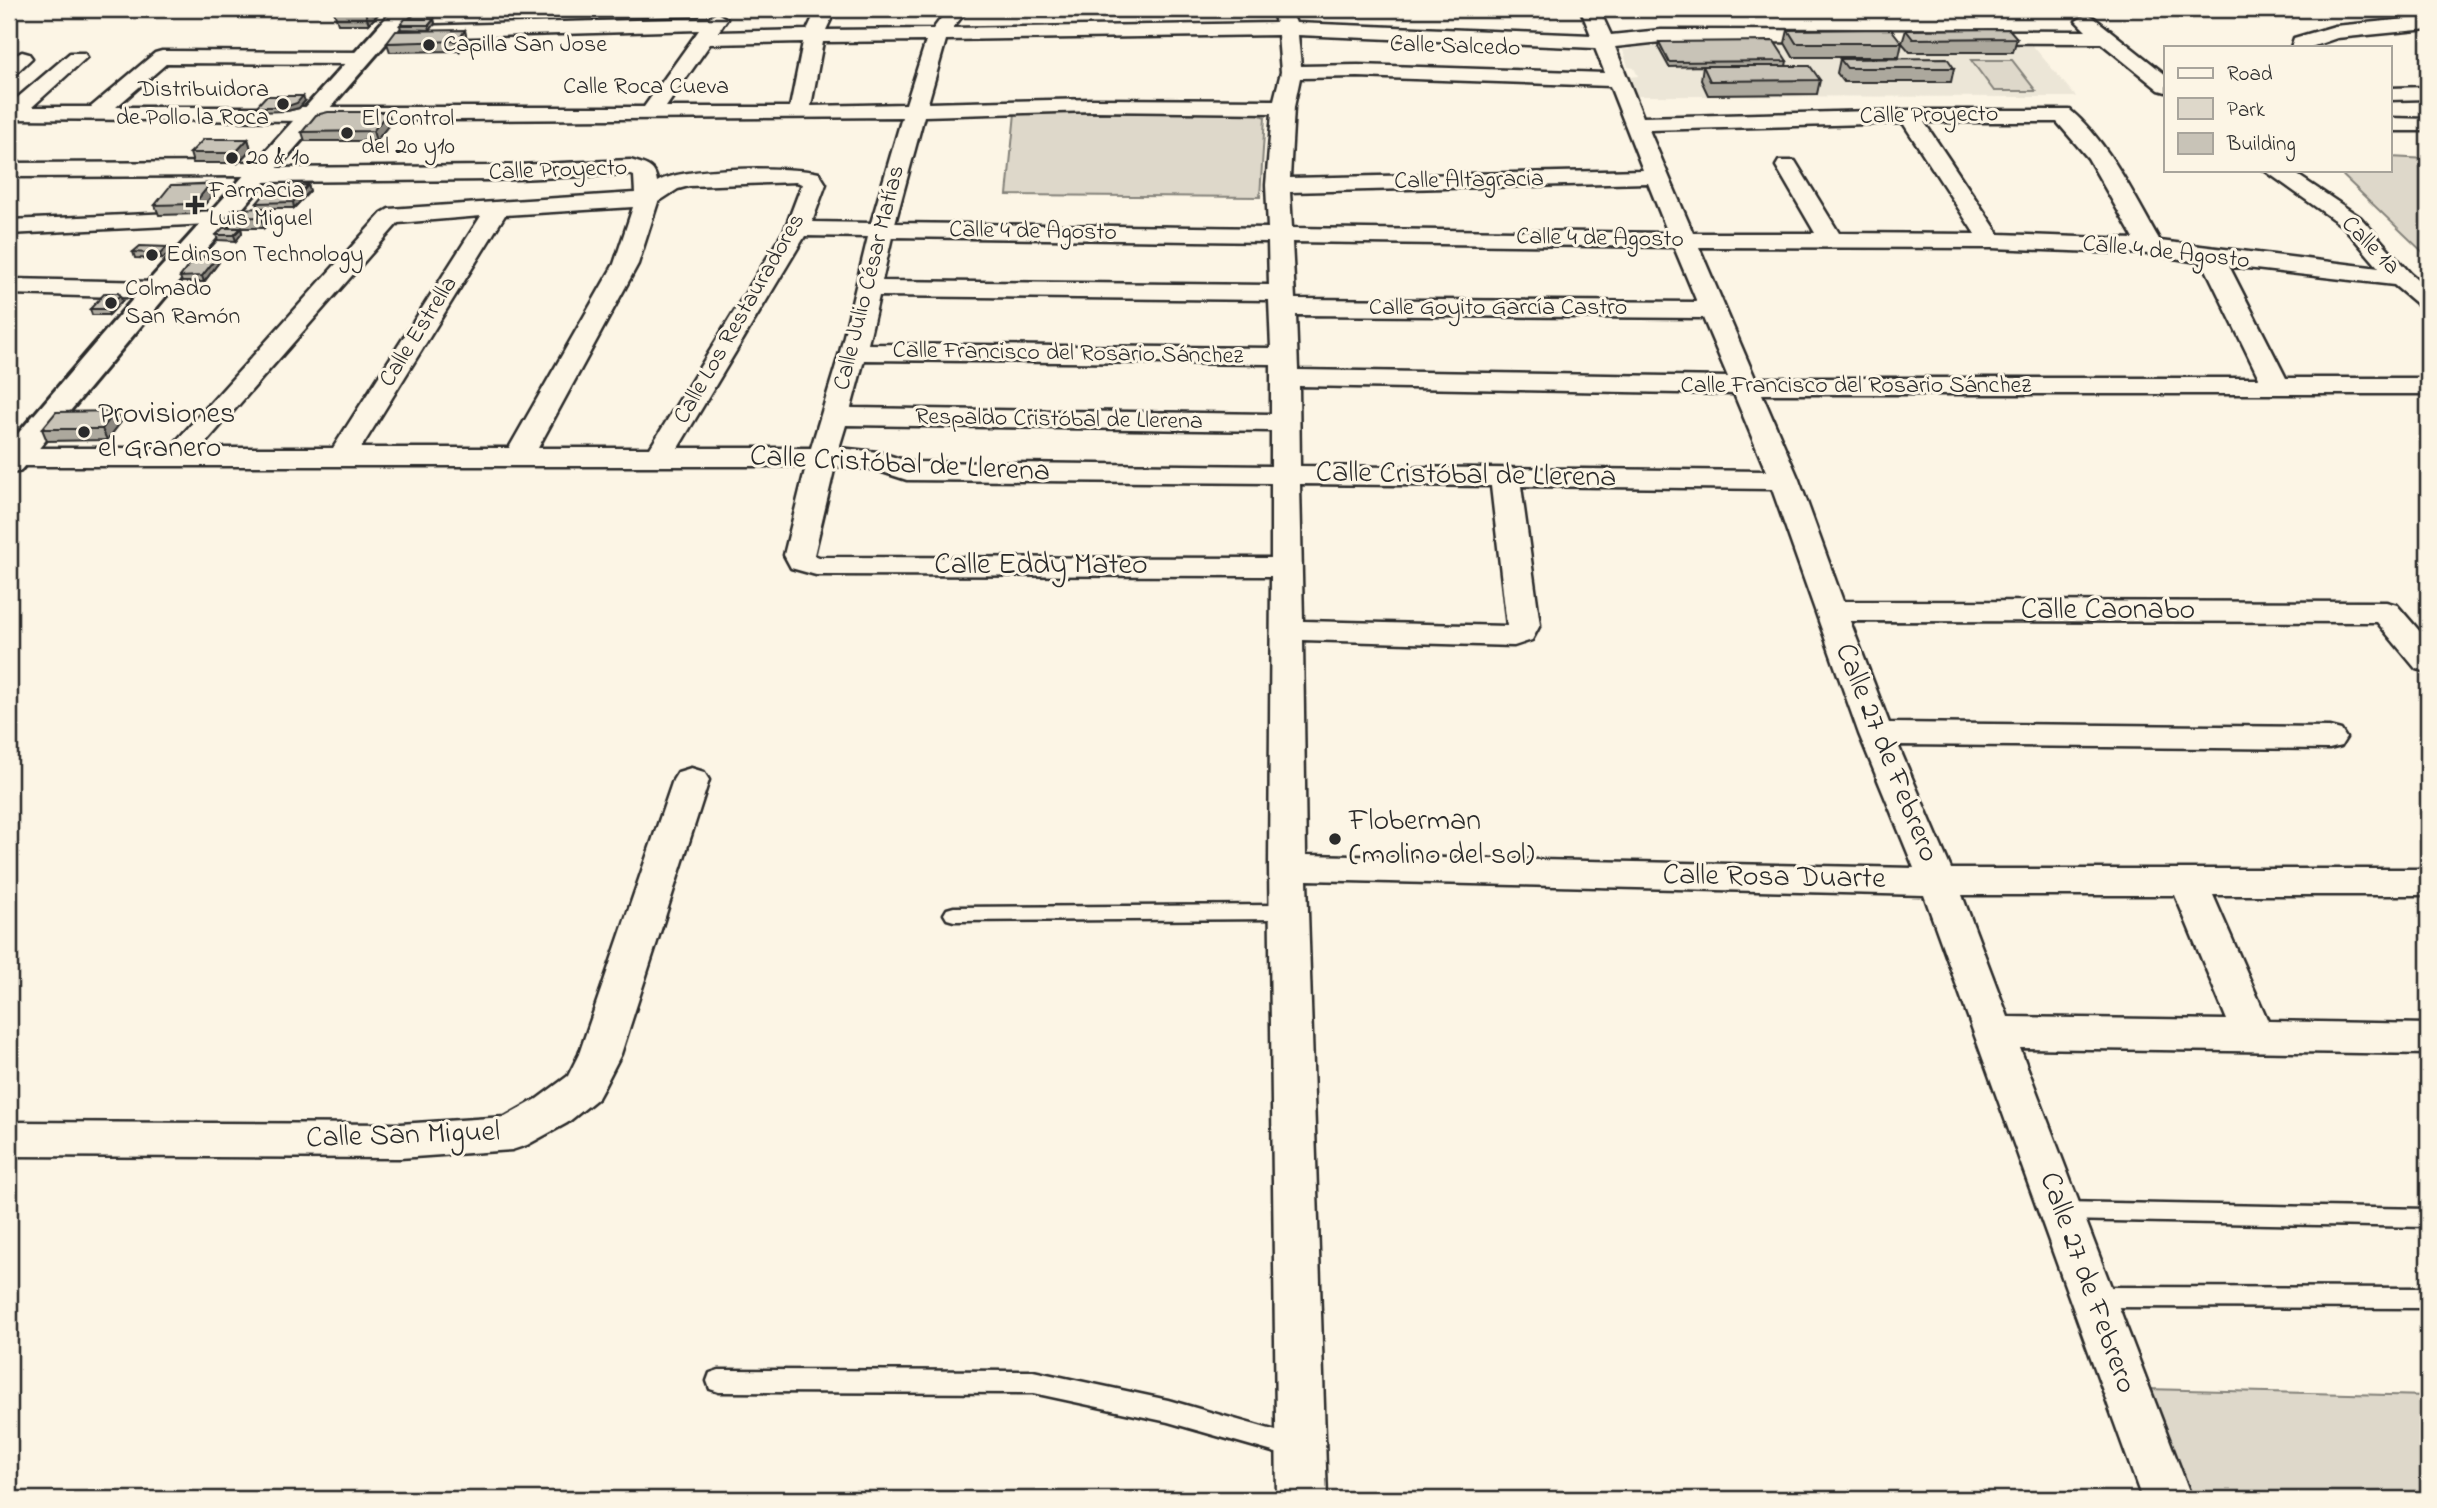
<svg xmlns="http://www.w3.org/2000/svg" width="2437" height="1508" font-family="'Indie Flower',sans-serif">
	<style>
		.built { fill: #ece6d7 }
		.green { fill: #ded8ca; stroke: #84827a; stroke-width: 2 }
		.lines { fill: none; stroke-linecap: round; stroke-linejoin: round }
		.service-casing { stroke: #2b2b2b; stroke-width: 5 }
		.minor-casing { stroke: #2b2b2b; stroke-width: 5 }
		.tertiary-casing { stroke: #2b2b2b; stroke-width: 6 }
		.service { fill: #fcf5e5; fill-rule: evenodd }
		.minor { fill: #fcf5e5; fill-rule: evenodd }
		.tertiary { fill: #fcf5e5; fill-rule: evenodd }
		.wall { fill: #aca89d; stroke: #2b2b2b; stroke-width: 2 }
		.shaded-wall { fill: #8c8880; stroke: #2b2b2b; stroke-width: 2 }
		.building { fill: #c8c3b7; stroke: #2b2b2b; stroke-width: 2 }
		.poi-dot { fill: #2b2b2b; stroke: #fcf5e5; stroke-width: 2.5 }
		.labels { text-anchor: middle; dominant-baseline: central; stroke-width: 6; stroke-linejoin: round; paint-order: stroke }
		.far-poi-label { font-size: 24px; fill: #2b2b2b; stroke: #fcf5e5; text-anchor: start }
		.far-street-label { font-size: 24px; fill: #2b2b2b; stroke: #fcf5e5 }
		.poi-label { font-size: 30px; fill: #2b2b2b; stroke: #fcf5e5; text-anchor: start }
		.street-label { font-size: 30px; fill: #2b2b2b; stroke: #fcf5e5 }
	</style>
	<rect width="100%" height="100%" fill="#fcf5e5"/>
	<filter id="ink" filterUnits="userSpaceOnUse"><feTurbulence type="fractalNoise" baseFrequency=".0143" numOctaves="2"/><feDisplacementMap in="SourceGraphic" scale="14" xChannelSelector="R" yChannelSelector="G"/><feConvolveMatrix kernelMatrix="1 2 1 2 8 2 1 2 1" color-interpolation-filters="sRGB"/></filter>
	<g filter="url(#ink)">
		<path class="built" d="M2028,40L2076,97L1637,96L1630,77L1638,76L1634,68L1628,67L1623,50H1629L1627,43L1654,41Z"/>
		<path class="green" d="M1971,60H2012L2036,91H1994Z
			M1015,113H1256L1265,117L1260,197L1007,195Z
			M2390,157L2428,159V257L2337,170H2390Z
			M2146,1389L2428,1396V1499H2186Z"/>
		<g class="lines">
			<g class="service-casing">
				<path id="service" d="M1290,905L1297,907L1300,912L1297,917L1290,919L954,921L947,919L944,914L947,909L954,907Z
					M2061,1202L2428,1209V1227L2061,1220L2053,1217L2050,1211L2053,1205Z
					M2092,1287L2428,1288V1308L2092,1307L2084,1304L2080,1297L2084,1290Z
					M719,1370L1033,1371L1168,1400L1297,1437L1306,1440L1309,1448L1306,1456L1297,1459L1168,1422L1033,1393L719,1392L710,1389L707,1381L710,1373Z"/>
			</g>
			<g class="minor-casing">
				<path id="minor" d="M817,9H836L826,30L933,29L948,9H968L953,28L1276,23L1272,9H1290L1296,23L1591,35L1582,13L1586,9H1599L1611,35L1661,30L2086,31L2076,21L2086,15L2093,17L2166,75V92L2159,90L2101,43L1661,42L1615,47L1643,117L1909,110H2070C2110,144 2134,196 2160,241L2379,268L2344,227L2264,170H2290L2360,217L2410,273L2428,288V309L2419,306L2394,285L2229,266L2286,378H2428V394H1762L1799,480L1843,601L2386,602L2397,605L2428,641V672L2416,669L2377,622L1850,621L1889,723L2329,727L2341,730L2346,738L2341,746L2329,749L1898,745L1951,869H2428V895H2213L2268,1021L2428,1024V1054L2020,1048L2192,1499H2142L1924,895L1307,880L1327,1499H1277L1269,867L1271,576L816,575L791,568L784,555L806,466H9V448H170L382,213L389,209L635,193L634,176L629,174L492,180L258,182L250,180L247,176L9,177V163L263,162L274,168L492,166L630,160C644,164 656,166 657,182C683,166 789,166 819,173L826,184L812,222L871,223L902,117L311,121L9,119V105L70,53H84L87,57L32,107H91L155,53L162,51L362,52L369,54L372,58L369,62L362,64L167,63L116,107H644L699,30L419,38L412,36L409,32L412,28L419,26L708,18L717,13L727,19L718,32L807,30ZM1278,35L1281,72L1274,100L1093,99L928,103L946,40ZM1298,35L1595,48L1605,73L1358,65L1301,66ZM926,41L906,104L811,106L823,42ZM803,42L790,107H666L710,44ZM1358,77L1610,86L1643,170L1290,178L1294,107L1300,78ZM1093,111L1272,113L1266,185L1268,228L895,223L924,116ZM1924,122H2057L2088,158L2134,239L1999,234ZM1903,123L1975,234L1839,233L1795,161H1779L1776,166L1815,233H1693L1649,130ZM796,182L802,184L785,229L650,448H538L638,264L658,202L678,189L689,186ZM1648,183L1668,233L1292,228L1290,192ZM633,207L614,264L509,448H361L505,215ZM481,216L333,448H201L398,223ZM805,236L868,237L840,352L811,448H678ZM892,237L1268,242L1269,285L882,281ZM1292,242L1674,247L1697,302L1295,299ZM1699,247L1992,248L2151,254L2203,263L2259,378H1755ZM879,296L1269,300L1271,348L868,344ZM1296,315L1703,318L1728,377L1298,370ZM864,360L1271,364V414L851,408ZM1299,386L1734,394L1766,471L1300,466ZM846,425L1271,431V466L910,462L878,452L839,448ZM835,466L873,469L907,480L1271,483V558L819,557L814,555ZM1300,484L1491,486L1507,626L1303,621ZM1521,486L1772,489L1859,734L1914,868L1306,855L1303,640L1514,646L1532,640L1540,625ZM1962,895H2175L2227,1020L2008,1017Z
					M2428,17V29L2337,38L2311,47H2291L2294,38L2335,26Z
					M22,52L29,54L32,58L16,73L9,75V59Z
					M2428,87V99L2390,100V88Z
					M2390,118L2428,119V131H2390Z
					M220,211L228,213L232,218L228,223L9,234V220Z
					M9,279L156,282L165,285L169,290L165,295L156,298L9,294Z
					M691,768L704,772L709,780L621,1054L604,1087L598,1098L567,1123L527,1145L512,1150L400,1158L9,1156V1122L400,1124L505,1117L537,1099L568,1076L579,1054L673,780L678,772Z"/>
			</g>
			<g class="tertiary-casing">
				<path id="tertiary" d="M394,9H416L166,296L20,471L9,473V444L146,284Z"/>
			</g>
			<use href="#service" class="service"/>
			<use href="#minor" class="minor"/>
			<use href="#tertiary" class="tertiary"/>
		</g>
		<path class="wall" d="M333,9H383L369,24H338Z
			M434,19L435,24L430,30L401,29L400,25Z
			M1788,30L1902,43L1899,57H1793L1785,43Z
			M1906,30L2017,38L2013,52H1910L1902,43Z
			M467,39L460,51L390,52L387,43Z
			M1659,42L1787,61L1786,66L1820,80L1817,94L1708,95L1701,80L1703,66L1669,67L1658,47Z
			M1840,59L1954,68L1951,82H1844L1837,73Z
			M305,101L299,108L287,111L257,112L256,107Z
			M388,112L391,122L376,141H305L302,132Z
			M248,139L251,149L238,163H193L190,153Z
			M216,183L218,188L197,214L159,215L155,205Z
			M308,185L310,191L294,208H259L257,203L279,191Z
			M267,208L270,219L264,228H241L242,233L236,241L218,240L216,235L230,228L226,218Z
			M167,247L169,253L162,259L135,258L133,252Z
			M217,257L219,262L204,282H182L180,277Z
			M122,301L109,315H92L90,309Z
			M121,422L107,440L47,441L42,429Z"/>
		<path class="shaded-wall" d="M364,9H383L369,24Z
			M434,19L435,24L430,30L429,25Z
			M465,30L467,39L460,51L458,41Z
			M303,96L305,101L299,108L287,111L285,107Z
			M388,112L391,122L376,141L373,131Z
			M248,139L251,149L238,163L235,153Z
			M216,183L218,188L197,214L194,204L210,184Z
			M308,185L310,191L294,208L293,202Z
			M267,208L270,219L264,228L261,217Z
			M241,228L242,233L236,241L234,235Z
			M167,247L169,253L162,259L160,254Z
			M217,257L219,262L204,282L202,276Z
			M120,295L122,301L109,315L107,309Z
			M116,411L121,422L107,440L102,429Z"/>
		<path class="building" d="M405,19H434L429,25H400Z
			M1891,29L1902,43H1796L1788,30Z
			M2009,29L2017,38L1913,39L1906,30Z
			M465,30L458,41L387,43L396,31Z
			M1774,41L1787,61L1669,62L1659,42Z
			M1947,58L1954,68H1847L1840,59Z
			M1703,66H1810L1820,80L1710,81Z
			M266,96H303L297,103L285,107H256Z
			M328,112H388L373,131L302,132L316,115Z
			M204,139H248L235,153H190Z
			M216,183L211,189L210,184L177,185Z
			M210,184L194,204L155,205L171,185Z
			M308,185L293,202L257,203L266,192L279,191L284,186Z
			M267,208L261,217L226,218L233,209Z
			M223,228H241L234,235H216Z
			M140,246L167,247L160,254L133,252Z
			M195,257H217L202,276L180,277Z
			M105,293H118L120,295L107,309H90Z
			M116,411L102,429H42L56,412Z"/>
	</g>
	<g class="poi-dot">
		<circle cx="429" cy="45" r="7"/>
		<circle cx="283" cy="104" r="7"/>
		<circle cx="347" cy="133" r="7"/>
		<circle cx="232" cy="158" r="7"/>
		<path d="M191.5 194.5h7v7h7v7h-7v7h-7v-7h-7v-7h7z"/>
		<circle cx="152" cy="255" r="7"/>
		<circle cx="111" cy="303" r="7"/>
		<circle cx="84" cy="432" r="7"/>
		<circle cx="1335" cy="839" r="7"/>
	</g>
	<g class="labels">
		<g class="far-poi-label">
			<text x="443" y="45">Capilla San Jose</text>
			<text x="269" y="90" text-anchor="end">Distribuidora<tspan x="269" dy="28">de Pollo la Roca</tspan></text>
			<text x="361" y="119">El Control<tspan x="361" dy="28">del 20 y10</tspan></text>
			<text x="246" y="158">20 &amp; 10</text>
			<text x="209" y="191">Farmacia<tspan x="209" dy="28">Luis Miguel</tspan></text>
			<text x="166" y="255">Edinson Technology</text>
			<text x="125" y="289">Colmado<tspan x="125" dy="28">San Ramón</tspan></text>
		</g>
		<g class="far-street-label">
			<text transform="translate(1455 47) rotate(2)">Calle Salcedo</text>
			<text x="646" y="87">Calle Roca Cueva</text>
			<text transform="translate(1929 116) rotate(-1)">Calle Proyecto</text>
			<text transform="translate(558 171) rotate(-2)">Calle Proyecto</text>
			<text transform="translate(1469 181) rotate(-1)">Calle Altagracia</text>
			<text transform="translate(1033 232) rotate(1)">Calle 4 de Agosto</text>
			<text transform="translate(1600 239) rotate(1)">Calle 4 de Agosto</text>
			<text transform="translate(2370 246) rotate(45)">Calle 1a</text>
			<text transform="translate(2166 253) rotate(6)">Calle 4 de Agosto</text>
			<text transform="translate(870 278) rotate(-76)">Calle Julio César Matías</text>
			<text x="1498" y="308">Calle Goyito García Castro</text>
			<text transform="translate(740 319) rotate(-60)">Calle Los Restauradores</text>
			<text transform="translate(419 332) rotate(-58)">Calle Estrella</text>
			<text transform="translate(1068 354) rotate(1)">Calle Francisco del Rosario Sánchez</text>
			<text x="1856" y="386">Calle Francisco del Rosario Sánchez</text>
			<text transform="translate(1059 420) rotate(1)">Respaldo Cristóbal de Llerena</text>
		</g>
		<g class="poi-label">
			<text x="98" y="415">Provisiones<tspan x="98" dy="34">el Granero</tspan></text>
			<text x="1349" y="822">Floberman<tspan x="1349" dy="34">(molino del sol)</tspan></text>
		</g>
		<g class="street-label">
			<text transform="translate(900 465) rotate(3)">Calle Cristóbal de Llerena</text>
			<text transform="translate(1466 476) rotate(1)">Calle Cristóbal de Llerena</text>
			<text x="1041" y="566">Calle Eddy Mateo</text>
			<text x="2108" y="611">Calle Caonabo</text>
			<text transform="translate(1886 753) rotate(68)">Calle 27 de Febrero</text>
			<text transform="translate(1774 878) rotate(1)">Calle Rosa Duarte</text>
			<text transform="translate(403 1136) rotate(-2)">Calle San Miguel</text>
			<text transform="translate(2087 1283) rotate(70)">Calle 27 de Febrero</text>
		</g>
	</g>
	<rect width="2437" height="1508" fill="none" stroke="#fcf5e5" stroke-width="35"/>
	<rect x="18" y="18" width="2402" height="1473" fill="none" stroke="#2b2b2b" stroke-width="2.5" filter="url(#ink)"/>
	<rect x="2164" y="46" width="228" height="126" fill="#fcf5e5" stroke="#a8a49b" stroke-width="2"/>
	<rect x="2178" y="68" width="35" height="10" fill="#fcf5e5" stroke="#a8a49b" stroke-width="2"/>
	<text x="2227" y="80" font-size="21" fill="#2b2b2b">Road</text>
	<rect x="2178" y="98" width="35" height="21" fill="#ded8ca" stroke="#a8a49b" stroke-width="2"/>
	<text x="2227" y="116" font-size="21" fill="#2b2b2b">Park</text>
	<rect x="2178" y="133" width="35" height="21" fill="#c8c3b7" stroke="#a8a49b" stroke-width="2"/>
	<text x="2227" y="150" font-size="21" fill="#2b2b2b">Building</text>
</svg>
